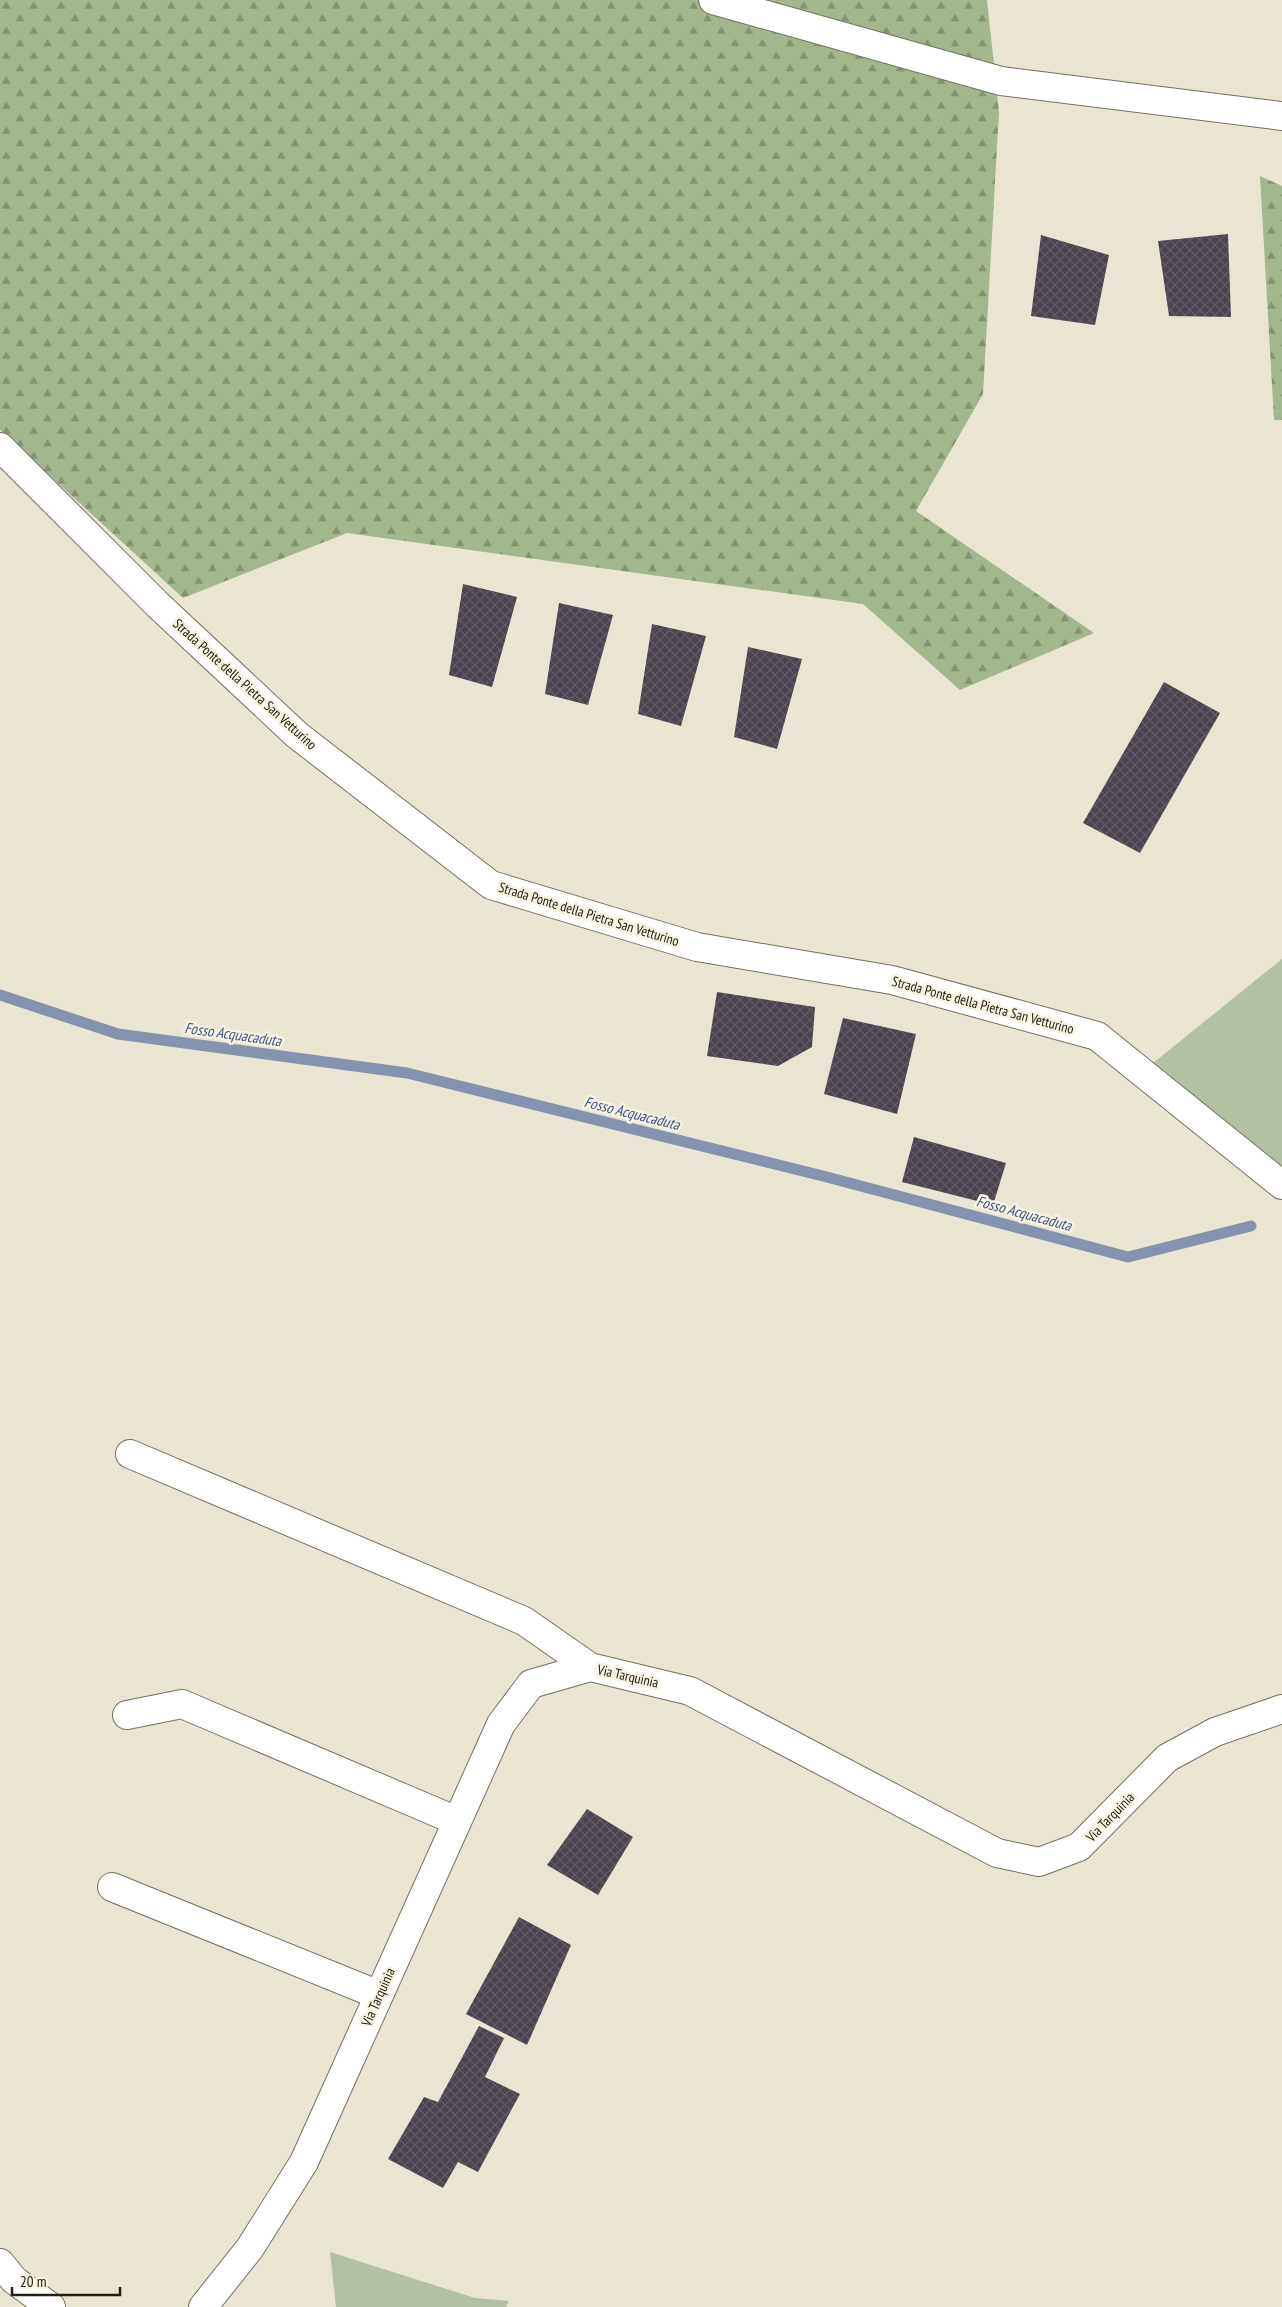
<svg xmlns="http://www.w3.org/2000/svg" width="1282" height="2307" font-family="'PT Sans Narrow',sans-serif">
	<style>
		.green { fill: #b2c1a4 }
		.forest { fill: url(#forest-firs) }
		.lines { fill: none; stroke-linecap: round; stroke-linejoin: round }
		.stream { stroke: #8594ae; stroke-width: 11 }
		.building { fill: url(#building-cross-hatch) }
		.minor-casing { stroke: #767161; stroke-width: 30 }
		.minor { stroke: #fff; stroke-width: 28 }
		.labels { text-anchor: middle; dominant-baseline: central; stroke-width: 5; stroke-linejoin: round; paint-order: stroke }
		.street-label { font-size: 14px; fill: #222019; stroke: #f8f2e0 }
		.water-label { font-size: 15px; font-style: italic; fill: #3c568b; stroke: #f8f2e0 }
	</style>
	<defs>
		<pattern id="forest-firs" width="22" height="20" patternUnits="userSpaceOnUse" patternTransform="scale(1.25)"><rect width="22" height="20" fill="#a2b78d"/><path d="M5 1l3.5 6h-7zM16 11l3.5 6h-7z" fill="#849472"/></pattern>
		<pattern id="building-cross-hatch" width="8" height="8" patternUnits="userSpaceOnUse" patternTransform="scale(1.25)"><rect width="8" height="8" fill="#4b4350"/><path d="M0 0l8 8M0 8l8-8" fill="none" stroke="#625b65"/></pattern>
	</defs>
	<rect width="100%" height="100%" fill="#eae4d3"/>
	<path class="green" d="M1282,959V1185L1142,1072Z
		M330,2252L475,2298L509,2301L506,2307H336Z"/>
	<path class="forest" d="M0,0H987L999,112L983,394L916,511L1094,633L960,690L863,604L347,533L183,598L0,430Z
		M1260,176L1282,186V420H1274Z"/>
	<g class="lines">
		<path class="stream" d="M0,995L118,1034L407,1073L823,1176L1128,1257L1251,1226"/>
	</g>
	<path class="building" d="M1228,234L1231,317L1169,316L1158,241Z
		M1041,235L1109,255L1095,325L1031,316Z
		M463,584L517,597L492,687L449,675Z
		M559,603L613,615L588,705L545,694Z
		M652,624L706,636L681,726L638,714Z
		M748,647L802,659L777,749L734,737Z
		M1164,682L1220,713L1140,853L1083,823Z
		M717,992L815,1007L812,1047L778,1066L707,1056Z
		M843,1018L916,1034L897,1114L824,1094Z
		M914,1137L1006,1163L993,1205L902,1182Z
		M587,1809L633,1837L598,1895L547,1865Z
		M519,1917L571,1945L527,2045L466,2014Z
		M479,2026L504,2038L485,2077L520,2094L478,2172L458,2162L443,2188L388,2159L424,2097L438,2102Z"/>
	<g class="lines">
		<g class="minor-casing">
			<path id="minor" d="M713,0L1001,81L1282,116
				M0,447L158,605L297,735L491,885L697,947L892,980L1097,1036L1282,1185
				M130,1454L524,1621L590,1667
				M127,1715L182,1704L457,1821
				M112,1887L379,1995
				M0,2263L14,2280L51,2307
				M203,2307L250,2248L304,2162L501,1724L531,1684L590,1667L690,1691L997,1853L1039,1862L1079,1847L1167,1758L1215,1732L1282,1709"/>
		</g>
		<use href="#minor" class="minor"/>
	</g>
	<g class="labels">
		<g class="street-label">
			<text transform="translate(245 684) rotate(42)">Strada Ponte della Pietra San Vetturino</text>
			<text transform="translate(589 914) rotate(17)">Strada Ponte della Pietra San Vetturino</text>
			<text transform="translate(983 1005) rotate(15)">Strada Ponte della Pietra San Vetturino</text>
			<text transform="translate(628 1676) rotate(13)">Via Tarquinia</text>
			<text transform="translate(1110 1817) rotate(-46)">Via Tarquinia</text>
			<text transform="translate(378 1997) rotate(-66)">Via Tarquinia</text>
		</g>
		<g class="water-label">
			<text transform="translate(233 1034) rotate(8)">Fosso Acquacaduta</text>
			<text transform="translate(632 1113) rotate(14)">Fosso Acquacaduta</text>
			<text transform="translate(1024 1213) rotate(15)">Fosso Acquacaduta</text>
		</g>
	</g>
	<path d="M12 2287v8h108v-8" fill="none" stroke="#222019" stroke-width="2.5"/>
	<text x="20" y="2287" font-size="15" fill="#222019" stroke="#f8f2e0" stroke-width="4" paint-order="stroke">20 m</text>
</svg>
